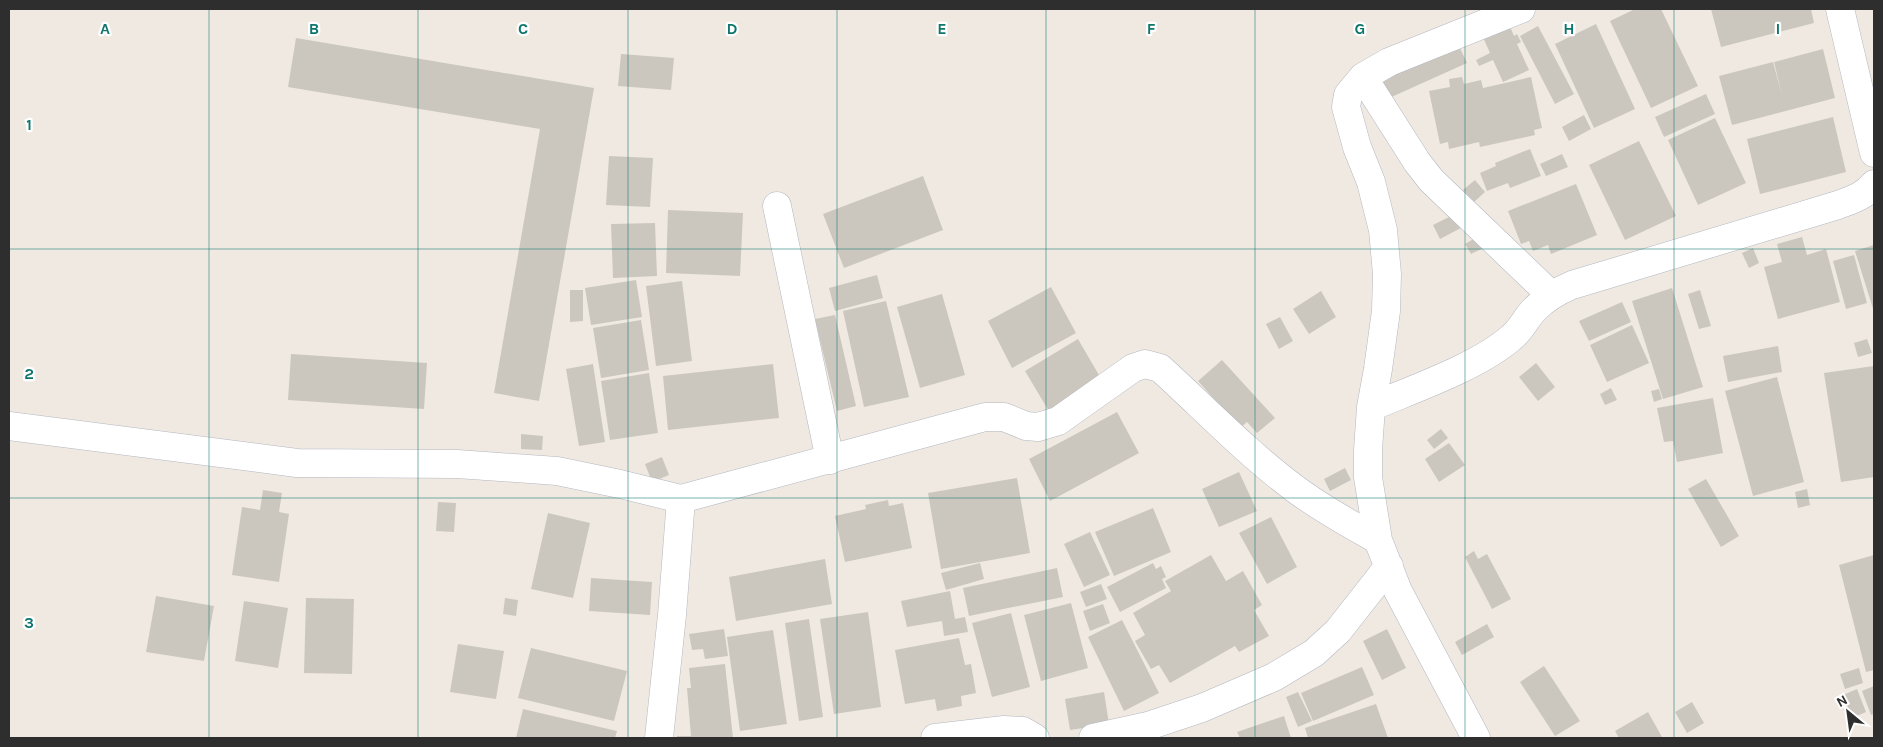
<svg xmlns="http://www.w3.org/2000/svg" width="1883" height="747" font-family="Karla,sans-serif">
	<style>
		.building { fill: #cbc7bf }
		.lines { fill: none; stroke-linecap: round; stroke-linejoin: round }
		.minor-casing { stroke: #b4b7c1; stroke-width: 29 }
		.minor { stroke: #fff; stroke-width: 28 }
		.grid { fill: none; stroke: #0f766e; stroke-width: 1; stroke-opacity: 0.55 }
		.grid-label { font-size: 16px; text-anchor: middle; font-weight: bold; fill: #0f766e; stroke: #fff; stroke-width: 4.5; stroke-linejoin: round; paint-order: stroke }
	</style>
	<rect width="100%" height="100%" fill="#efe9e1"/>
	<path class="building" d="M1635,9H1661L1698,86L1651,108L1610,21Z
		M1711,9H1811L1814,23L1721,47Z
		M1508,22L1514,36L1517,34L1521,42L1517,44L1529,70L1503,82L1493,60L1479,66L1476,60L1490,53L1482,35Z
		M1596,24L1635,109L1594,128L1555,44Z
		M1538,26L1574,94L1555,104L1520,36Z
		M296,38L594,88L539,401L494,393L540,129L288,87Z
		M1458,44L1467,63L1387,99L1379,80Z
		M1823,49L1835,98L1732,125L1719,76L1773,62L1782,95L1774,62Z
		M621,54L674,58L671,90L618,86Z
		M1462,77L1464,84L1481,80L1483,88L1531,77L1542,128L1534,130L1535,135L1480,147L1479,142L1449,149L1448,142L1440,144L1429,91L1450,87L1449,79Z
		M1706,94L1715,114L1664,137L1655,117Z
		M1584,115L1591,129L1569,141L1562,127Z
		M1833,117L1846,172L1760,194L1747,139Z
		M1715,118L1746,183L1698,205L1668,140Z
		M1639,141L1676,216L1625,240L1589,165Z
		M1530,149L1541,176L1510,188L1508,183L1487,191L1480,173L1496,166L1495,163Z
		M1562,154L1568,167L1546,176L1540,164Z
		M609,156L653,158L650,207L606,205Z
		M923,176L943,230L844,268L823,214Z
		M1475,180L1485,192L1474,202L1463,190Z
		M1576,184L1597,235L1551,254L1548,245L1533,251L1529,241L1521,244L1508,211Z
		M668,210L743,213L740,276L666,273Z
		M1455,214L1461,228L1440,239L1433,225Z
		M655,223L657,276L613,278L611,224Z
		M1477,237L1483,248L1471,254L1465,244Z
		M1802,237L1807,255L1826,249L1840,302L1778,319L1764,267L1782,262L1777,244Z
		M1874,245V312L1855,251Z
		M1753,248L1759,263L1749,268L1742,253Z
		M1854,255L1867,303L1846,309L1833,261Z
		M877,275L883,298L835,311L829,288Z
		M636,280L642,317L591,325L585,288Z
		M682,281L692,361L656,366L646,286Z
		M1051,287L1076,333L1012,368L988,321Z
		M1672,288L1703,387L1663,399L1632,301Z
		M570,290H583V321L570,322Z
		M1700,290L1711,326L1699,329L1688,294Z
		M1321,291L1336,317L1309,334L1293,309Z
		M942,294L965,375L920,388L897,307Z
		M886,301L909,397L864,407L843,311Z
		M1622,302L1631,322L1589,341L1579,321Z
		M835,315L856,406L837,411L815,319Z
		M1280,317L1293,341L1279,349L1266,324Z
		M641,320L649,370L601,378L593,328Z
		M1632,325L1649,363L1607,382L1590,345Z
		M1078,339L1103,382L1050,413L1025,371Z
		M1867,339L1872,353L1858,357L1854,343Z
		M1778,346L1782,372L1728,382L1723,356Z
		M291,354L427,363L424,409L288,400Z
		M1222,360L1275,418L1257,433L1247,422L1240,428L1198,381Z
		M1536,363L1555,387L1538,401L1519,377Z
		M593,364L605,442L579,446L566,369Z
		M773,364L779,418L668,430L663,376Z
		M1874,366V477L1841,482L1824,373Z
		M649,373L658,433L610,440L601,381Z
		M1777,377L1804,482L1753,496L1725,391Z
		M1611,388L1617,400L1605,405L1600,394Z
		M1659,389L1662,399L1654,402L1651,391Z
		M1713,398L1723,453L1677,462L1673,441L1664,442L1657,408Z
		M1117,412L1139,453L1050,501L1029,459Z
		M1441,429L1448,438L1434,449L1427,440Z
		M521,434L543,436L542,450L521,449Z
		M1449,443L1465,465L1439,482L1425,459Z
		M662,457L669,475L652,482L645,464Z
		M1345,468L1351,480L1330,491L1324,479Z
		M1239,472L1257,511L1219,527L1202,489Z
		M1017,478L1030,553L941,569L928,493Z
		M1706,479L1739,536L1721,547L1688,489Z
		M1807,489L1810,505L1798,508L1795,492Z
		M263,490L282,493L279,512L289,514L279,582L232,575L242,507L260,510Z
		M888,500L889,506L903,503L912,548L845,562L835,516L866,509L865,505Z
		M438,502L456,503L454,532L436,531Z
		M1153,508L1171,552L1114,576L1095,532Z
		M548,513L590,523L573,598L531,589Z
		M1271,517L1297,567L1267,584L1239,533Z
		M1090,532L1110,575L1084,587L1064,544Z
		M1474,551L1478,559L1487,554L1511,599L1492,609L1465,557Z
		M1211,555L1226,581L1243,571L1262,605L1254,610L1269,636L1239,652L1235,646L1170,683L1159,665L1151,669L1135,641L1145,635L1133,613L1171,591L1165,581Z
		M1874,555V670L1866,672L1839,565Z
		M825,559L832,604L736,621L729,577Z
		M980,563L984,579L946,590L941,573Z
		M1153,563L1156,569L1161,566L1166,577L1162,579L1166,588L1120,612L1107,587Z
		M1057,568L1063,597L969,616L963,588Z
		M591,578L652,582L650,615L589,611Z
		M1101,584L1107,599L1086,607L1080,592Z
		M950,591L955,619L965,617L968,632L944,636L942,621L907,627L901,601Z
		M156,596L214,606L204,661L146,652Z
		M306,598L354,599L352,674L304,673Z
		M505,598L518,600L516,616L503,614Z
		M244,601L288,608L278,668L235,661Z
		M1071,603L1088,668L1041,681L1024,615Z
		M1103,604L1110,623L1090,631L1083,611Z
		M868,612L881,707L834,714L820,619Z
		M1011,613L1030,687L992,697L972,623Z
		M809,619L823,717L799,721L785,623Z
		M1122,620L1159,693L1124,711L1088,637Z
		M1487,624L1494,637L1462,655L1455,642Z
		M724,629L728,656L705,659L703,649L692,650L689,634Z
		M1387,629L1406,668L1382,680L1363,641Z
		M773,630L787,724L740,731L727,637Z
		M959,638L965,665L971,664L976,693L961,696L962,706L937,711L935,699L905,704L895,650Z
		M458,644L504,651L496,699L450,692Z
		M531,648L627,671L614,721L518,698Z
		M725,664L733,738H677V736H691L687,688H691L689,668Z
		M1544,666L1580,721L1555,736L1520,682Z
		M1362,667L1374,695L1313,721L1301,693Z
		M1859,668L1863,683L1845,689L1840,674Z
		M1874,686V714L1871,715L1862,691Z
		M1857,689L1866,712L1852,718L1843,695Z
		M1104,692L1109,724L1070,730L1065,699Z
		M1298,692L1312,721L1298,727L1286,697Z
		M1692,702L1704,723L1687,733L1675,712Z
		M1376,704L1388,738H1308L1305,728Z
		M523,709L617,731L615,738H516Z
		M1648,712L1662,737L1659,738H1619L1615,731Z
		M1284,716L1291,738H1240L1237,732Z"/>
	<g class="lines">
		<g class="minor-casing">
			<path id="minor" d="M1840,9L1874,153
				M1363,77L1417,162L1431,180L1551,295
				M777,206L830,460
				M1371,407C1413,389 1478,367 1512,337C1521,330 1526,318 1534,310C1545,298 1558,291 1572,285L1838,205C1851,200 1865,196 1874,184
				M9,426L297,463L457,464L557,471L620,484L681,499L985,417H1004L1026,426L1038,427L1058,421L1133,368L1145,364L1160,368C1204,408 1247,453 1294,488C1320,508 1350,524 1378,540
				M659,738L672,615L681,499
				M935,738L1004,730L1023,731L1035,738
				M1093,738L1148,726L1202,708L1274,677L1314,653L1338,631L1389,566
				M1476,738L1398,591L1378,540L1368,477V450L1371,407L1378,369L1386,311L1387,274L1383,230L1371,182L1357,147L1346,107L1348,95L1363,77L1389,62L1521,9"/>
		</g>
		<use href="#minor" class="minor"/>
	</g>
	<path class="grid" d="M209,9V738M418,9V738M628,9V738M837,9V738M1046,9V738M1255,9V738M1465,9V738M1674,9V738M9,249H1874M9,498H1874"/>
	<g class="grid-label">
		<text x="105" y="34">A</text>
		<text x="314" y="34">B</text>
		<text x="523" y="34">C</text>
		<text x="732" y="34">D</text>
		<text x="942" y="34">E</text>
		<text x="1151" y="34">F</text>
		<text x="1360" y="34">G</text>
		<text x="1569" y="34">H</text>
		<text x="1778" y="34">I</text>
		<text x="29" y="130">1</text>
		<text x="29" y="379">2</text>
		<text x="29" y="628">3</text>
	</g>
	<rect width="1883" height="747" fill="none" stroke="#2e2e2e" stroke-width="20"/>
	<g transform="translate(1848 712) rotate(331)" stroke="#ffffff" stroke-width="4" paint-order="stroke">
	<path d="M0-4L9 19L0 12L-9 19Z" fill="#2e2e2e"/>
	<text y="-8" font-size="14" font-weight="bold" text-anchor="middle" fill="#2e2e2e">N</text>
	</g>
</svg>
